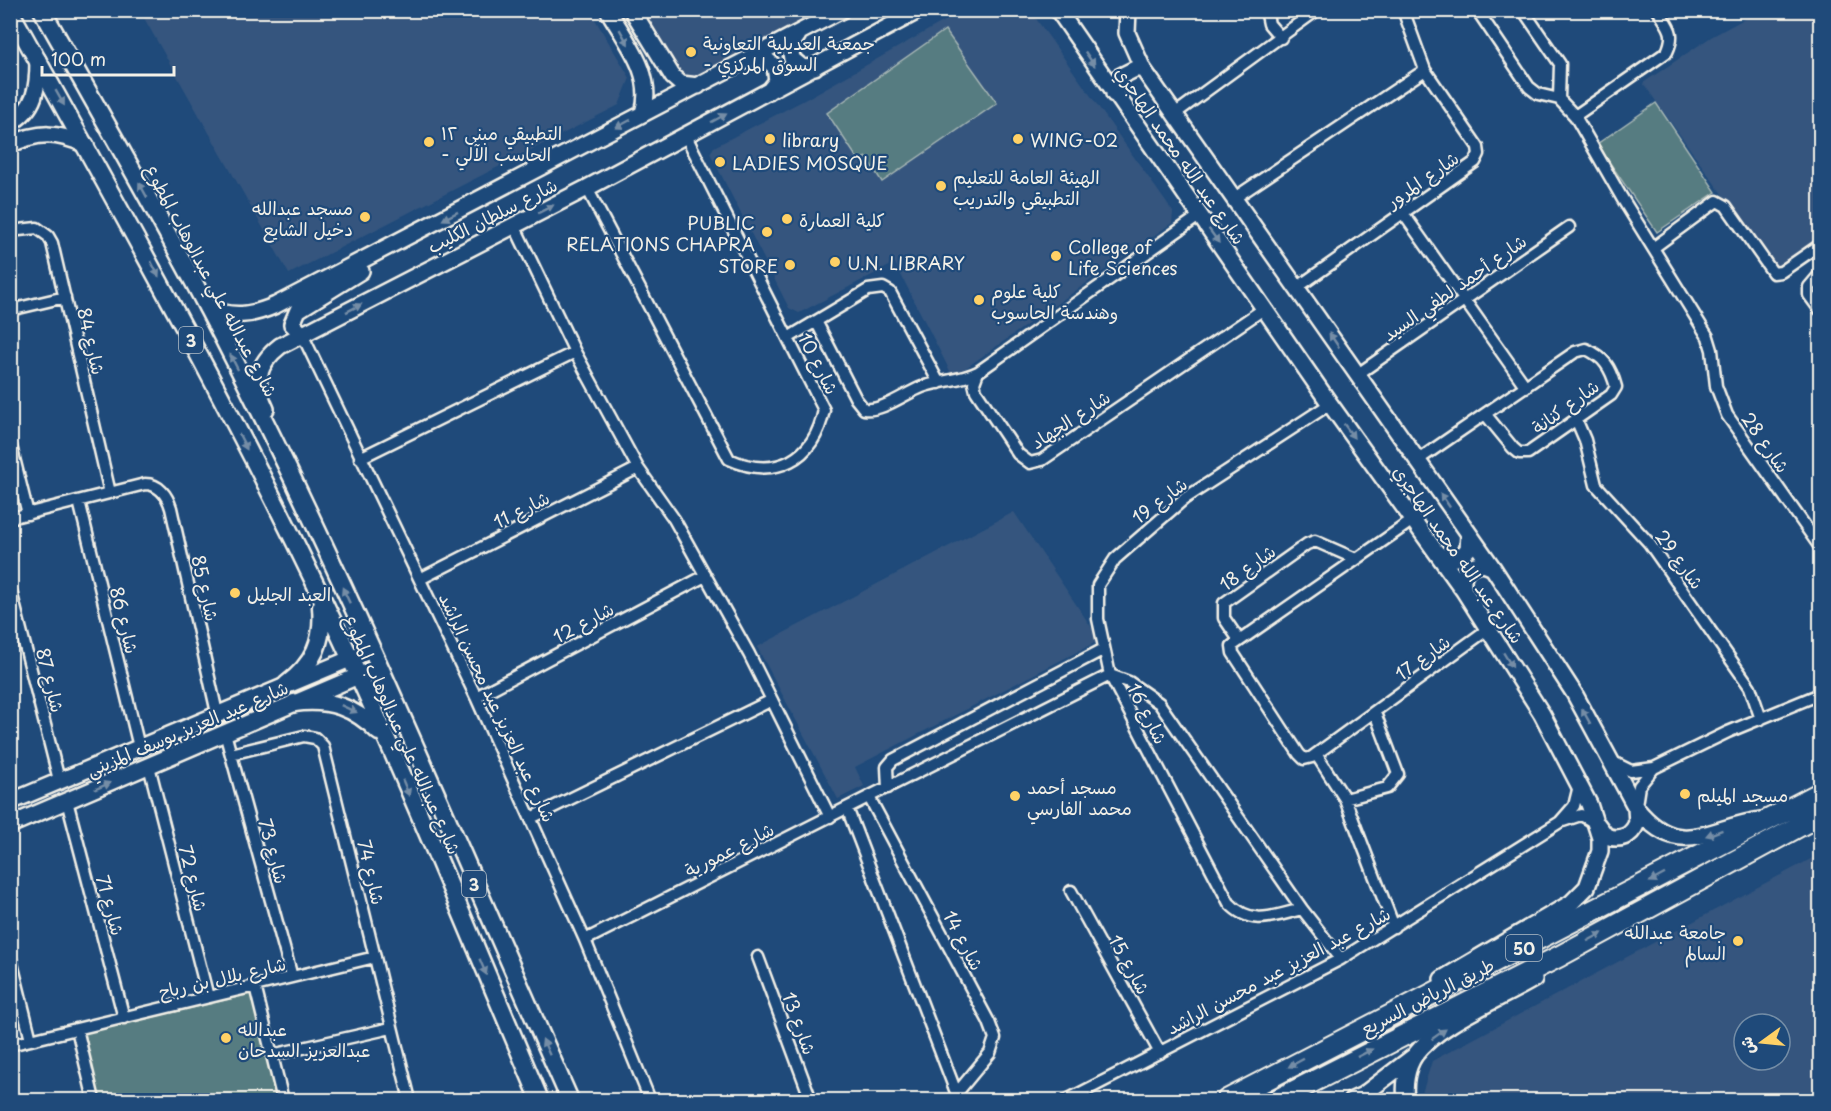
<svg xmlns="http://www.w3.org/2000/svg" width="1831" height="1111" font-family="'Playpen Sans','Playpen Sans Arabic',sans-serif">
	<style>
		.built { fill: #34557e; fill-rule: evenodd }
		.green { fill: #577b81; stroke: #a6b6b4; stroke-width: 1.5 }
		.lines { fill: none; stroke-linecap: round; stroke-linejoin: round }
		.street-casing { stroke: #f4f1e8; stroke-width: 15 }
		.secondary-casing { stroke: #f4f1e8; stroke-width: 20 }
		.primary-casing { stroke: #f4f1e8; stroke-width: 21 }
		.highway-casing { stroke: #f4f1e8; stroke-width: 24 }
		.street { stroke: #1f4a7a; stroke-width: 10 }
		.secondary { stroke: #1f4a7a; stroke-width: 15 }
		.primary { stroke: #1f4a7a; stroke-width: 16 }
		.highway { stroke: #1f4a7a; stroke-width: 20 }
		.oneway { fill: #748da6 }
		.poi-dot { fill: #ffd166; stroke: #1f4a7a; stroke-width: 2 }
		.labels { text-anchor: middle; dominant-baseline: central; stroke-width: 4.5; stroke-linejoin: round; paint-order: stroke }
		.shield { fill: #1f4a7a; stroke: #b4bfc7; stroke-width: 1.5 }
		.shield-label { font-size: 16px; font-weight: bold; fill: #f4f1e8 }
		.poi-label { font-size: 18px; fill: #f4f1e8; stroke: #1f4a7a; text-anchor: start }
		.street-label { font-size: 18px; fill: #f4f1e8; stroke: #1f4a7a }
	</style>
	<rect width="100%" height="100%" fill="#1f4a7a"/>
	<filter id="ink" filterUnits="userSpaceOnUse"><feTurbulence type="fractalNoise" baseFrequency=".0167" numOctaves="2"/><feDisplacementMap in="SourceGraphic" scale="12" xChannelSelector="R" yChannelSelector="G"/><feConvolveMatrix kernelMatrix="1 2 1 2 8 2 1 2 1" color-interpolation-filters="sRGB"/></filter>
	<g filter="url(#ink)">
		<path class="built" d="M140,11H590L630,78L619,105L289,274Z
			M635,11H842L751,59L681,84Z
			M962,11L1032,13L1173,212L1172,223L953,377L895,263L799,313L789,308L710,153L714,147L808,98Z
			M1759,11H1820V241L1776,270L1643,83L1711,37Z
			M1014,512L1100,640L855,767L864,786L838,799L757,647Z
			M1820,854V1100H1420L1432,1061ZM1744,1024H1780V1060H1744Z"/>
		<path class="green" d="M945,30L997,103L882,182L866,157L859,161L827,113Z
			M1656,103L1716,192L1657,232L1597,144Z
			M251,994L280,1100H98L85,1033Z"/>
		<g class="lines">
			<g class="street-casing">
				<path id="street" d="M1266,10L1269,24L1281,38
					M1477,10L1529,87L1538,94L1559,99
					M1523,10L1560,64L1559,99
					M1559,99L1575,116L1622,198L1708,337L1712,350L1716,386L1727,415L1820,547
					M1176,113L1317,10
					M1575,116L1667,52C1676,32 1669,28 1658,10
					M587,188L729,459C775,480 814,460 824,410L686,136
					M1236,197L1425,70
					M1403,213L1526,387
					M1199,216L978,372L974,383L976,391L1018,454L1030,463L1042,460L1265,308
					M514,225L575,352L638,468L674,519L749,654L830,817
					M10,231L37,228L48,236L52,243L110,493
					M1653,248L1717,201L1726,206L1773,273L1781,272L1820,245
					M1820,274L1809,287V295L1820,310
					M1298,287L1475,162L1479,154L1478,147L1425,70L1403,10
					M10,310L65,297
					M816,321L856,399L864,409C882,412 906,393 922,387C941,380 960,381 978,372
					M302,334L476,697L585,940L650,1100
					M788,338L868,290L883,288L890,292L939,383
					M1358,374L1569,227
					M1576,419L1585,440L1596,485L1649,543L1750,687L1761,719
					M10,442L28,514
					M360,458L575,352
					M1418,460L1575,352L1586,349C1604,357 1611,368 1616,387L1611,395L1528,453H1519L1513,448L1486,415
					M79,501L139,747
					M10,518L145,484C159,484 167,495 171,508L217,713
					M1413,520L1232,646L1233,653L1299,754L1304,759L1312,757L1488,629
					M420,579L638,468
					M10,587L59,780
					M1239,640L1224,618V603L1307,544L1315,541L1356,559
					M1110,675L1129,682L1159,703L1302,909L1341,959
					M476,697L705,576
					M225,733L292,977
					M231,754L304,736L315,738L323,746L410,1100
					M1316,754L1345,799L1394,927
					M1611,761L1631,771L1654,768L1728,732L1820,694
					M149,766L208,997
					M888,788L887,767L893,760L1104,649
					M869,797L989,1022L995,1038L990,1053L956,1094
					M1345,799L1387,788L1398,774L1375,713
					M67,801L124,1018
					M1636,805L1639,786L1653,769
					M847,808L959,1100
					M531,818L772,700
					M1563,821L1581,815L1595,823
					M1071,891L1160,1053
					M1302,909C1274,916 1251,927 1229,903L1110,675L1098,619V585L1115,559L1184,499L1330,404
					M585,940L1110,675
					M10,955L31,1040
					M758,957L811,1100
					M255,986L283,1100
					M77,1029L94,1100
					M10,1045L375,957
					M272,1055L391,1028
					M1067,1100L1341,959L1560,822L1574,806L1579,786"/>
			</g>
			<g class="secondary-casing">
				<path id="secondary" d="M608,10C627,43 655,75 643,113
					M632,10L673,77L681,84L698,86
					M1058,10L1330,404L1464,591L1542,714L1589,804L1600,838V851L1587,887L1571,903L1442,979
					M1128,10L1127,33L1143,69L1493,568L1574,693L1636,808C1679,861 1708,827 1761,820
					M798,35L790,46L792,59L803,68L815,67
					M753,58H765L775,67L777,81L769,91
					M1114,94L1119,77L1135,69H1143
					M10,123C36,109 38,87 38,60
					M10,145C39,131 57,132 86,145
					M207,308C233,318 251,316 276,305L842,10
					M302,334L292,324L298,310L361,271
					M266,409C253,383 257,364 280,346L587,188L920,10
					M1437,553C1448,562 1459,560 1468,549L1469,535
					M1464,591C1459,571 1473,557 1493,568
					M10,802L371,650
					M1597,824L1606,836C1620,841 1631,837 1637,823L1636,808
					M10,825L379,667
					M1352,1100L1363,1095L1413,1057
					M1406,1100C1404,1086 1406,1068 1415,1055C1439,1023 1499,1000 1534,979"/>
			</g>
			<g class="primary-casing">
				<path id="primary" d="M42,10C98,109 155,208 208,309C342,566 453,835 570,1100
					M10,11C131,229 254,447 358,675C422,815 480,959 540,1100
					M286,685C314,664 324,641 321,607
					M294,703C329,698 354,707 379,732"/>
			</g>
			<g class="highway-casing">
				<path id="highway" d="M1227,1100L1820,793
					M1277,1100L1560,956L1820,815"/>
			</g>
			<use href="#street" class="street"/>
			<use href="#secondary" class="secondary"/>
			<use href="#primary" class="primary"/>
			<use href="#highway" class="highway"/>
		</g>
		<defs><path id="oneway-solid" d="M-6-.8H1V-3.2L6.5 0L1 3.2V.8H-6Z" transform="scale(1.5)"/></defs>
		<g class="oneway">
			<use href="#oneway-solid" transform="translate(624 37) rotate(60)"/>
			<use href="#oneway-solid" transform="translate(1090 59) rotate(56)"/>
			<use href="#oneway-solid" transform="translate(60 98) rotate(60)"/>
			<use href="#oneway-solid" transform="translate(719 118) rotate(-28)"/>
			<use href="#oneway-solid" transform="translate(623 124) rotate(152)"/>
			<use href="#oneway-solid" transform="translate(143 190) rotate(-119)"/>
			<use href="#oneway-solid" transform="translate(546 209) rotate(-27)"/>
			<use href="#oneway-solid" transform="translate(450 216) rotate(153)"/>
			<use href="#oneway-solid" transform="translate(1214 236) rotate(54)"/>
			<use href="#oneway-solid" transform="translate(155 269) rotate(63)"/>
			<use href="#oneway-solid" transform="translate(354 308) rotate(-27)"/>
			<use href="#oneway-solid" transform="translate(1334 340) rotate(-124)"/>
			<use href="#oneway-solid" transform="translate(234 362) rotate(-117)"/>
			<use href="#oneway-solid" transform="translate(1349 431) rotate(54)"/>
			<use href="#oneway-solid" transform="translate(243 442) rotate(63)"/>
			<use href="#oneway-solid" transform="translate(1445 500) rotate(-124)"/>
			<use href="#oneway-solid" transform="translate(346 595) rotate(-115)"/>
			<use href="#oneway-solid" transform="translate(1508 660) rotate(58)"/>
			<use href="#oneway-solid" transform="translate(349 709) rotate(25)"/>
			<use href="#oneway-solid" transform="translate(1586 716) rotate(-119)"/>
			<use href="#oneway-solid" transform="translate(103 786) rotate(-23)"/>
			<use href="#oneway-solid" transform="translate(406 788) rotate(67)"/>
			<use href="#oneway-solid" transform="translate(1714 833) rotate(160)"/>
			<use href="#oneway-solid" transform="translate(1657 878) rotate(152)"/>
			<use href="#oneway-solid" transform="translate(1595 937) rotate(-28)"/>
			<use href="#oneway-solid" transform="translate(483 967) rotate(67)"/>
			<use href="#oneway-solid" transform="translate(1439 1034) rotate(-35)"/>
			<use href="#oneway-solid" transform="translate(546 1047) rotate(-114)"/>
			<use href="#oneway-solid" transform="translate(1365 1053) rotate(-27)"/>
			<use href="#oneway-solid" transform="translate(1296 1063) rotate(152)"/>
		</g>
	</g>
	<g class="poi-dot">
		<circle cx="691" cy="52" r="6"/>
		<circle cx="770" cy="139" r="6"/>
		<circle cx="1018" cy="139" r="6"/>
		<circle cx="429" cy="142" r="6"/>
		<circle cx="720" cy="162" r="6"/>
		<circle cx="941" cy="186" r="6"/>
		<circle cx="365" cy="217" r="6"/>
		<circle cx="787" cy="219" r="6"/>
		<circle cx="767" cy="232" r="6"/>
		<circle cx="1056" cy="256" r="6"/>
		<circle cx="835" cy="262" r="6"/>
		<circle cx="790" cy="265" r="6"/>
		<circle cx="979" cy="300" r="6"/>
		<circle cx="235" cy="593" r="6"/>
		<circle cx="1685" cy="794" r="6"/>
		<circle cx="1015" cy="796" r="6"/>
		<circle cx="1738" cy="941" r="6"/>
		<circle cx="226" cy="1038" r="6"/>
	</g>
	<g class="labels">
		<g class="shield">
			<rect x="179" y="327" width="24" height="26" rx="4.5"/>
			<rect x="462" y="871" width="24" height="26" rx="4.5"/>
			<rect x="1506" y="935" width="36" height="26" rx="4.5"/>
		</g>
		<g class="shield-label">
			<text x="191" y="340">3</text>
			<text x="474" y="884">3</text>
			<text x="1524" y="948">50</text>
		</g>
		<g class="poi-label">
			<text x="703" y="42">جمعية العديلية التعاونية<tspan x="703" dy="21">- السوق المركزي</tspan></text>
			<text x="441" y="132">التطبيقي مبنى ١٢<tspan x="441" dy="21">- الحاسب الآلي</tspan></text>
			<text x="782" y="139">library</text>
			<text x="1030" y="139">WING-02</text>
			<text x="732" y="162">LADIES MOSQUE</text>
			<text x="953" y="176">الهيئة العامة للتعليم<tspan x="953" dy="21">التطبيقي والتدريب</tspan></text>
			<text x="353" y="207" text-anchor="end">مسجد عبدالله<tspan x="353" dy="21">دخيل الشايع</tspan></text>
			<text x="799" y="219">كلية العمارة</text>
			<text x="755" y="222" text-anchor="end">PUBLIC<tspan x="755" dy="21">RELATIONS CHAPRA</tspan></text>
			<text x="1068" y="246">College of<tspan x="1068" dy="21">Life Sciences</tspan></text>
			<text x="847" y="262">U.N. LIBRARY</text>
			<text x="778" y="265" text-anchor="end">STORE</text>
			<text x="991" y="290">كلية علوم<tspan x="991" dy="21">وهندسة الحاسوب</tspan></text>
			<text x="247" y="593">العبد الجليل</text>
			<text x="1027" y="786">مسجد أحمد<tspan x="1027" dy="21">محمد الفارسي</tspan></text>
			<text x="1697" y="794">مسجد الميلم</text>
			<text x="1726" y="931" text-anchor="end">جامعة عبدالله<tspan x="1726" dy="21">السالم</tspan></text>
			<text x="238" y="1028">عبدالله<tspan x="238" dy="21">عبدالعزيز السدحان</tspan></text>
		</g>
		<g class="street-label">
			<text transform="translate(1181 155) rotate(55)">شارع عبد الله محمد الهاجري</text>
			<text transform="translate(1422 179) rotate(-35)">شارع المرور</text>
			<text transform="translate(492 215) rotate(-27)">شارع سلطان الكليب</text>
			<text transform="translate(212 280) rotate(62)">شارع عبدالله علي عبدالوهاب المطوع</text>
			<text transform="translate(1454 287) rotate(-35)">شارع أحمد لطفي السيد</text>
			<text transform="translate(92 341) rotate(77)">شارع 84</text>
			<text transform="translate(819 363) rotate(63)">شارع 10</text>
			<text transform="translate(1565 406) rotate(-36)">شارع كنانة</text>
			<text transform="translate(1070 419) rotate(-33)">شارع الجهاد</text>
			<text transform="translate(1766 442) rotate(55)">شارع 28</text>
			<text transform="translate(1159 500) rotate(-37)">شارع 19</text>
			<text transform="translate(521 509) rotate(-27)">شارع 11</text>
			<text transform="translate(1459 554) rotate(55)">شارع عبد الله محمد الهاجري</text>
			<text transform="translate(1680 559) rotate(54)">شارع 29</text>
			<text transform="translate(1247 567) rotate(-36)">شارع 18</text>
			<text transform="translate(206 588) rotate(77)">شارع 85</text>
			<text transform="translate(125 620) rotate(76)">شارع 86</text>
			<text transform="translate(583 622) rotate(-28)">شارع 12</text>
			<text transform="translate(1422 657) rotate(-36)">شارع 17</text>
			<text transform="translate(51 680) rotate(76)">شارع 87</text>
			<text transform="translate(498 707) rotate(65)">شارع عبد العزيز عبد محسن الراشد</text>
			<text transform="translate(1148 713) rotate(63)">شارع 16</text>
			<text transform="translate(187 728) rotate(-23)">شارع عبد العزيز يوسف المزيني</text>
			<text transform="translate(403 734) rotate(66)">شارع عبدالله علي عبدالوهاب المطوع</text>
			<text transform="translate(729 849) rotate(-27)">شارع عمورية</text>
			<text transform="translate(274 851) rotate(75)">شارع 73</text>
			<text transform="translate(372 872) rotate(77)">شارع 74</text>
			<text transform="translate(194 878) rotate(76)">شارع 72</text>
			<text transform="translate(111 905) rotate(75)">شارع 71</text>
			<text transform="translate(964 940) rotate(62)">شارع 14</text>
			<text transform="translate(1130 964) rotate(61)">شارع 15</text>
			<text transform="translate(1278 970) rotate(-28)">شارع عبد العزيز عبد محسن الراشد</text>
			<text transform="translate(222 977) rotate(-13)">شارع بلال بن رباح</text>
			<text transform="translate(1427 996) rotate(-27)">طريق الرياض السريع</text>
			<text transform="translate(800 1023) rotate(70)">شارع 13</text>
		</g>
	</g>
	<rect width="1831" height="1111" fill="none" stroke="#1f4a7a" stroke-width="36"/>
	<rect x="18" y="18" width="1795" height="1075" fill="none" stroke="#f4f1e8" stroke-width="2" filter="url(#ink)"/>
	<g transform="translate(1762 1042) rotate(255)"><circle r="28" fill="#1f4a7a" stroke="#748da6" stroke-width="1.5"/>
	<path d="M0-4.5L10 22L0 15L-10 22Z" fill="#ffd166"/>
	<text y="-9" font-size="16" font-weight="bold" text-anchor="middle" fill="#f4f1e8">ش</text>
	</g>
	<path d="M42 66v9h132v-9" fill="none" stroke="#f4f1e8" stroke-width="3"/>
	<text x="51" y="66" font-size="18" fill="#f4f1e8" stroke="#1f4a7a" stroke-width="4.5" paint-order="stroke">100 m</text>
</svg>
